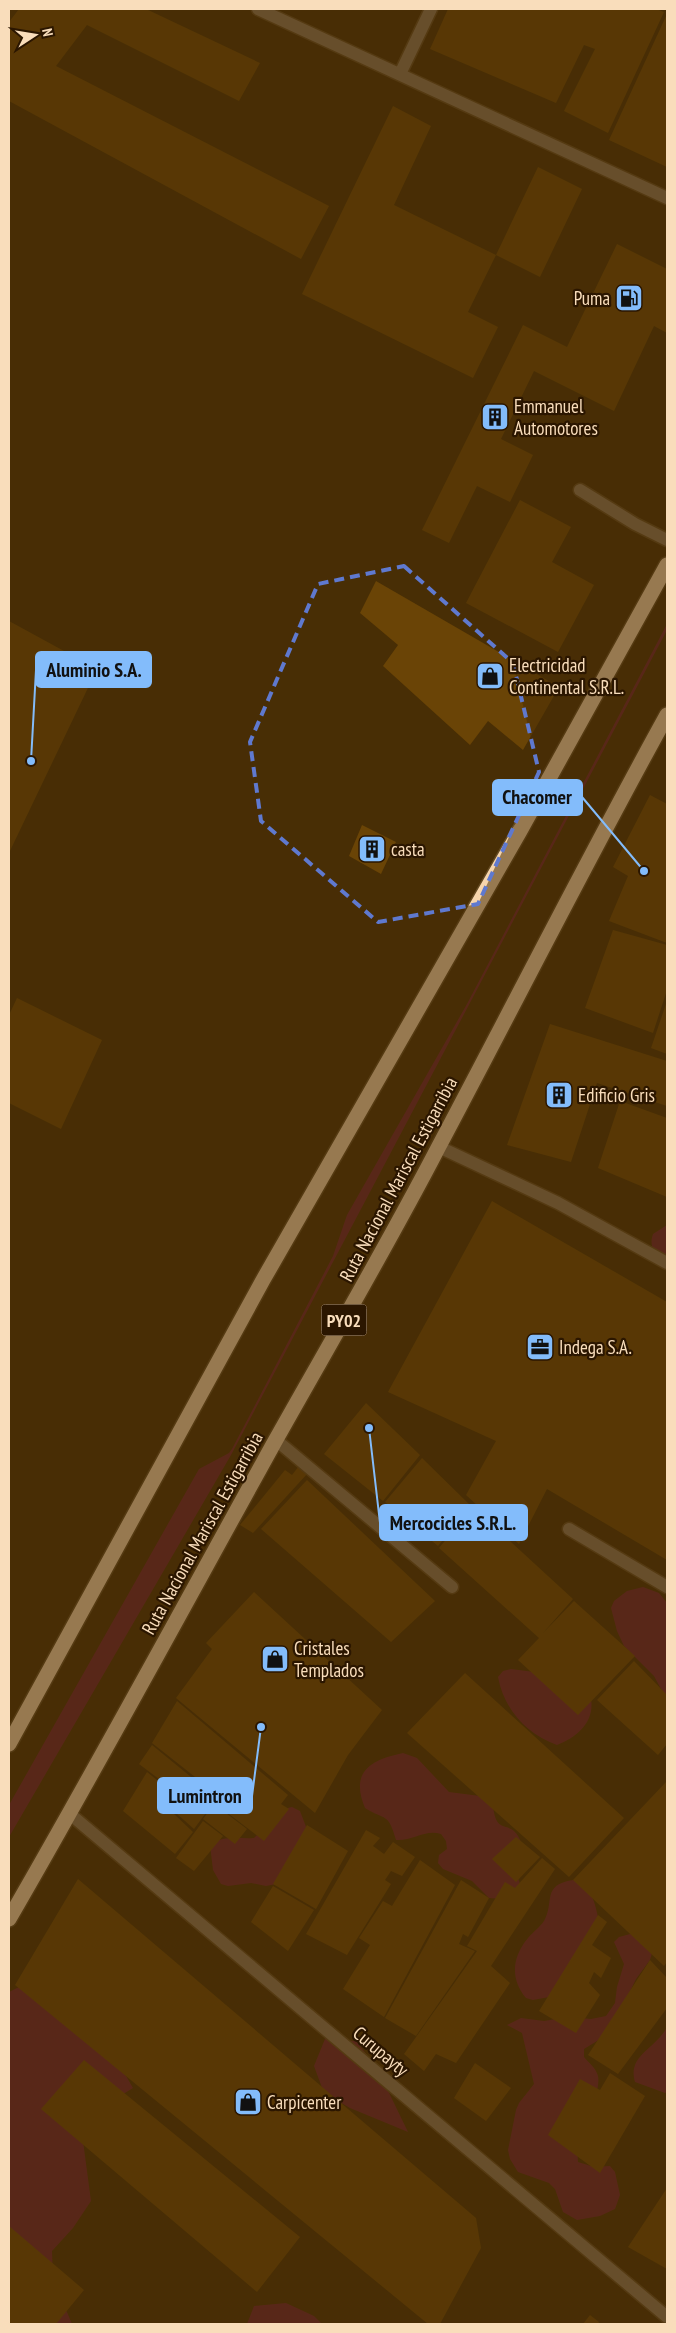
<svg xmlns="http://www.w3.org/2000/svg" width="676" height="2333" font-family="'PT Sans Narrow',sans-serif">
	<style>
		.green { fill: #6c2130 }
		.building { fill: #6a4406 }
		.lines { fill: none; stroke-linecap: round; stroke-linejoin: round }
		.minor-casing { stroke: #644a22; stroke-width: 15 }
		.highway-casing { stroke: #644a22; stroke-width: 18 }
		.minor { stroke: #8d765a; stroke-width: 12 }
		.highway { stroke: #f6d5ac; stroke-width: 15 }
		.marked { fill: none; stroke: #5f79cf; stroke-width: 4; stroke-dasharray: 10 6; stroke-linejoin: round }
		.labels { text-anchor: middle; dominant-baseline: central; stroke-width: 4.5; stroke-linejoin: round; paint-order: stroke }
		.shield { fill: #2b1600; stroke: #bba183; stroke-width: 1 }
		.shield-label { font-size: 18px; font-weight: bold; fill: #f9ddbb }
		.poi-label { font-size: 19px; fill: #f9ddbb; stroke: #2b1600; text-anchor: start }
		.street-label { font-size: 19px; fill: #f9ddbb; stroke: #2b1600 }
		.leader { fill: none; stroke: #83bcfb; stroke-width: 2 }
		.callout-dot { fill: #83bcfb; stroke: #2b1600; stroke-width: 2 }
		.callout { fill: #83bcfb; stroke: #83bcfb; stroke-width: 2 }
		.callout-label { font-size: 20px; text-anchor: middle; font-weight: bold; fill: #111 }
	</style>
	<rect width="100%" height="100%" fill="#482e05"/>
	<path class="green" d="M667,624V630L231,1455L9,1837V1805L199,1469L229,1453L232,1449L333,1256L347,1215L467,1004Z
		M667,1225V1261C656,1252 648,1249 653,1234Z
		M643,1587L659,1593L667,1603V1700L654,1676L624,1646L617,1631L611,1608L614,1601L627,1591Z
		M511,1669L542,1673L590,1695C597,1719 579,1737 557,1745C526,1734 504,1709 498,1677L503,1671Z
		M403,1753L417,1758L449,1792L480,1796L493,1805C496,1839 511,1816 521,1842L512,1863L521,1886L504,1899L489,1898L472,1881L443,1869L438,1863L439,1855L447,1849L446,1841L441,1834C425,1829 413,1841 396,1840C388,1812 386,1821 365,1808C350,1772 370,1760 403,1753Z
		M292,1807L300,1811L308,1832L281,1883L266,1886L251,1883L228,1886L221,1884L213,1870L210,1845C222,1835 238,1839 254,1838L284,1809Z
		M573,1880C593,1888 595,1903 599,1922L549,1997L533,2000L526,1998C510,1979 512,1957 528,1938C533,1932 540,1927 544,1921C555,1902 541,1885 573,1880Z
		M634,1933L652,1953L650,1960L636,1979L610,2033L584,2049V2057C589,2063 596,2068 598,2076C602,2095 575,2136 578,2162L594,2167L610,2166L615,2172L620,2195L615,2209L600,2216L577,2220L563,2212L555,2189L549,2183L518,2172L510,2159L508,2150L516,2110L519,2103L534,2084L522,2033L507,2025L521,2018L544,2021L568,2017L591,2019L606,2016L615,2003L617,1987L624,1964L614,1942L619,1937Z
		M21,1986L103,2036L133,2088L107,2104L79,2111L91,2201L73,2228L52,2251L53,2279L72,2324H9V1992Z
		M667,2027V2092L665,2093L635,2082C627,2055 656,2049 667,2027Z
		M325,2039L356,2041L377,2068L408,2132L350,2108L324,2093L314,2066Z
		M286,2303L314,2316L322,2324H247L254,2306Z"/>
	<path class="building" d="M19,9H146L260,63L239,101L87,25L56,66L329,206L301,259L9,101V22Z
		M448,9H656L664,12L608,133L564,111L595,49L584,45L556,103L430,49Z
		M667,14V167L609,140Z
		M393,106L431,126L394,205L496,255L468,312L498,327L473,378L302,294Z
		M538,167L582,189L540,277L496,255Z
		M617,244L667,269V333L654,326L614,411L534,371L501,439L533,455L510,502L477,486L449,543L422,530L523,325L567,347Z
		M520,500L571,527L552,562L594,585L558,652L466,603Z
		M376,581L559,687L523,750L488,721L470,745L383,666L398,645L360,613Z
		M9,621L97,669L9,853Z
		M650,795L667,804V943L609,921L628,876L613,867Z
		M362,825L396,842L381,874L349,856Z
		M613,930L667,945V990L653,1033L585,1008Z
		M17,998L102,1040L61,1129L9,1103V1015Z
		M667,1001V1054L651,1048Z
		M550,1024L667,1061V1106L597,1083L571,1162L507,1145Z
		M620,1101L667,1118V1197L598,1168Z
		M492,1201L667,1302V1560L547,1489L519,1544L466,1495L496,1441L388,1392Z
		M366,1403L420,1455L383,1501L324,1454Z
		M422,1458L471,1506L438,1546L385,1502Z
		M299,1466L308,1473L253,1533L240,1525L285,1470L292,1475Z
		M307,1480L435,1601L391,1642L261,1529Z
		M473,1507L573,1599L543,1633L574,1601L635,1656L578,1715L518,1660L539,1638L439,1548Z
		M254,1592L382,1710L348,1755L315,1813L176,1698L212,1649L206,1643Z
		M634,1661L667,1695V1744L658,1755L597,1700Z
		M465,1673L624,1818L569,1877L407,1733Z
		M177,1701L288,1795L281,1804L289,1809L264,1841L199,1791L204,1784L152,1743Z
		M152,1745L196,1781L183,1797L139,1764Z
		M147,1772L183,1801L174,1814L193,1832L175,1854L123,1811Z
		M667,1781V1962L664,1966L573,1880Z
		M189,1797L208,1810L194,1829L176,1813Z
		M214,1804L247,1829L235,1844L203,1819Z
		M203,1821L223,1836L194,1871L176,1858Z
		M307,1825L348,1851L316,1909L273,1884Z
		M366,1830L380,1838L373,1846L384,1854L393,1842L415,1857L402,1876L391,1871L385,1880L391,1884L347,1955L306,1934Z
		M516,1837L540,1857L516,1882L492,1859Z
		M542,1858L555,1869L491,1966L510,1983L456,2063L436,2054L424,2071L404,2054L477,1951L467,1946L505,1882L515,1888Z
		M420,1860L455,1885L384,2017L343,1989L370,1945L359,1938L383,1901L392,1906Z
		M78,1879L476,2218L481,2248L440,2324H428L15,1985Z
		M461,1880L489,1898L468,1937L463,1934L459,1944L475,1951L416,2036L385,2018Z
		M273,1886L314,1910L288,1951L251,1922Z
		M598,1915L607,1922L592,1945L611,1958L601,1978L594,1972L589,1983L600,1995L576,2033L539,2011Z
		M650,1960L667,1978V2008L618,2074L588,2055Z
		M84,2060L300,2237L257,2292L41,2109Z
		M475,2063L511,2088L486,2121L454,2098Z
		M610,2073L645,2096L600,2173L548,2135L580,2079L600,2090Z
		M667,2188V2269L628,2247Z
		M9,2226L84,2290L56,2324H9Z
		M590,2315L599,2322L598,2324H583Z"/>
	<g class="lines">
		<g class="minor-casing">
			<path id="minor" d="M258,9L667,198
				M400,74L431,9
				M580,490L635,524L667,540
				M439,1147L558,1203L667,1263
				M276,1440L452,1587
				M569,1529L667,1587
				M70,1814L667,2317"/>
		</g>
		<g class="highway-casing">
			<path id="highway" d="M9,1744L263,1280L520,831L667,565
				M9,1919C100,1762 186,1602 274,1443C329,1345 386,1248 438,1148C515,1003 588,858 667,715"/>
		</g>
		<use href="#minor" class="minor"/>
		<use href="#highway" class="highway"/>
	</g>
	<path d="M0 0H676V2333H0ZM404,566L513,663L539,772L478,904L378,922L261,821L250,742L318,584Z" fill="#482e05" fill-opacity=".55" fill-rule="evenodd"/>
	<path class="marked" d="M404,566L513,663L539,772L478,904L378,922L261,821L250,742L318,584Z"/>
	<defs>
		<g id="fuel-square" transform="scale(1.4375)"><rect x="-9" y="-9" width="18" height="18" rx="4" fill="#83bcfb" stroke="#2b1600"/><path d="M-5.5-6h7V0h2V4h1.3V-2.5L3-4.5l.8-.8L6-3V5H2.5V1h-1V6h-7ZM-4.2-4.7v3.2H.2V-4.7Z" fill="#111"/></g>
		<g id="building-square" transform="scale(1.4375)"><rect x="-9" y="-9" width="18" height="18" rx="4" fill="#83bcfb" stroke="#2b1600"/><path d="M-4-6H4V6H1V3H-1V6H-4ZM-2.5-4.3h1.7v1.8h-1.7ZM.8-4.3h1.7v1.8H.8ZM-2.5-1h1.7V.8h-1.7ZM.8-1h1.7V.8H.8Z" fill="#111"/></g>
		<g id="shop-square" transform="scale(1.4375)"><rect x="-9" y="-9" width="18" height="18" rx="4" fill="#83bcfb" stroke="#2b1600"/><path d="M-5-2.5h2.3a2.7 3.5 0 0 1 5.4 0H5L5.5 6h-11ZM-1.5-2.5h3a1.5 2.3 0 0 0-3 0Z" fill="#111"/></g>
		<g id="office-square" transform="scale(1.4375)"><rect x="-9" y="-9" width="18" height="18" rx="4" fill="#83bcfb" stroke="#2b1600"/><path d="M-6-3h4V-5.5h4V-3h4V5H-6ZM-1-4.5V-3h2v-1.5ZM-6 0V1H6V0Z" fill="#111"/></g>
	</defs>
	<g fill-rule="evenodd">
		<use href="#fuel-square" x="629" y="298"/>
		<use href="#building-square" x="495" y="417"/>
		<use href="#shop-square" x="490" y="676"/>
		<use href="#building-square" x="372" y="849"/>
		<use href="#building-square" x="559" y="1095"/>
		<use href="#office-square" x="540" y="1347"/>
		<use href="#shop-square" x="275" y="1659"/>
		<use href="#shop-square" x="248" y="2102"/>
	</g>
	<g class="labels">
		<rect class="shield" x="321.5" y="1304.5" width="45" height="31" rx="4"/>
		<g class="shield-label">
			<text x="344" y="1320">PY02</text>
		</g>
		<g class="poi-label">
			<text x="610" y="298" text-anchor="end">Puma</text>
			<text x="514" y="406">Emmanuel<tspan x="514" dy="22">Automotores</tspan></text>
			<text x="509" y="665">Electricidad<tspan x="509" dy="22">Continental S.R.L.</tspan></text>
			<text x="391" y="849">casta</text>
			<text x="578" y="1095">Edificio Gris</text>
			<text x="559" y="1347">Indega S.A.</text>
			<text x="294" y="1648">Cristales<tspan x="294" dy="22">Templados</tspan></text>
			<text x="267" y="2102">Carpicenter</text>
		</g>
		<g class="street-label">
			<text transform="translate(398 1179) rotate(-62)">Ruta Nacional Mariscal Estigarribia</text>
			<text transform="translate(202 1533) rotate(-61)">Ruta Nacional Mariscal Estigarribia</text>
			<text transform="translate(381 2051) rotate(40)">Curupayty</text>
		</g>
	</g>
	<path class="leader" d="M31 761L36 670M644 871L582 797M369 1428L380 1523M261 1727L252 1796"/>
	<g class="callout-dot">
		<circle cx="31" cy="761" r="5"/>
		<circle cx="644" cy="871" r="5"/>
		<circle cx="369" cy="1428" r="5"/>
		<circle cx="261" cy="1727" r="5"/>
	</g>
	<g class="callout">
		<rect x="36" y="652" width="115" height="35" rx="5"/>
		<rect x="493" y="780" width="89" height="35" rx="5"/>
		<rect x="380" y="1505" width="147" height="35" rx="5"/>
		<rect x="158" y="1778" width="94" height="35" rx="5"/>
	</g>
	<g class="callout-label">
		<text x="94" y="677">Aluminio S.A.</text>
		<text x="537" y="804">Chacomer</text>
		<text x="453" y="1530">Mercocicles S.R.L.</text>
		<text x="205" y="1803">Lumintron</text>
	</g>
	<rect width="676" height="2333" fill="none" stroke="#f9ddbb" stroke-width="20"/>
	<g transform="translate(35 35) rotate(78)" stroke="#2b1600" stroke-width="4" paint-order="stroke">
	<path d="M0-4L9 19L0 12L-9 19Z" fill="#f9ddbb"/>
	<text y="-8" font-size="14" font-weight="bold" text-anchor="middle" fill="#f9ddbb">N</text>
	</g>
</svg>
